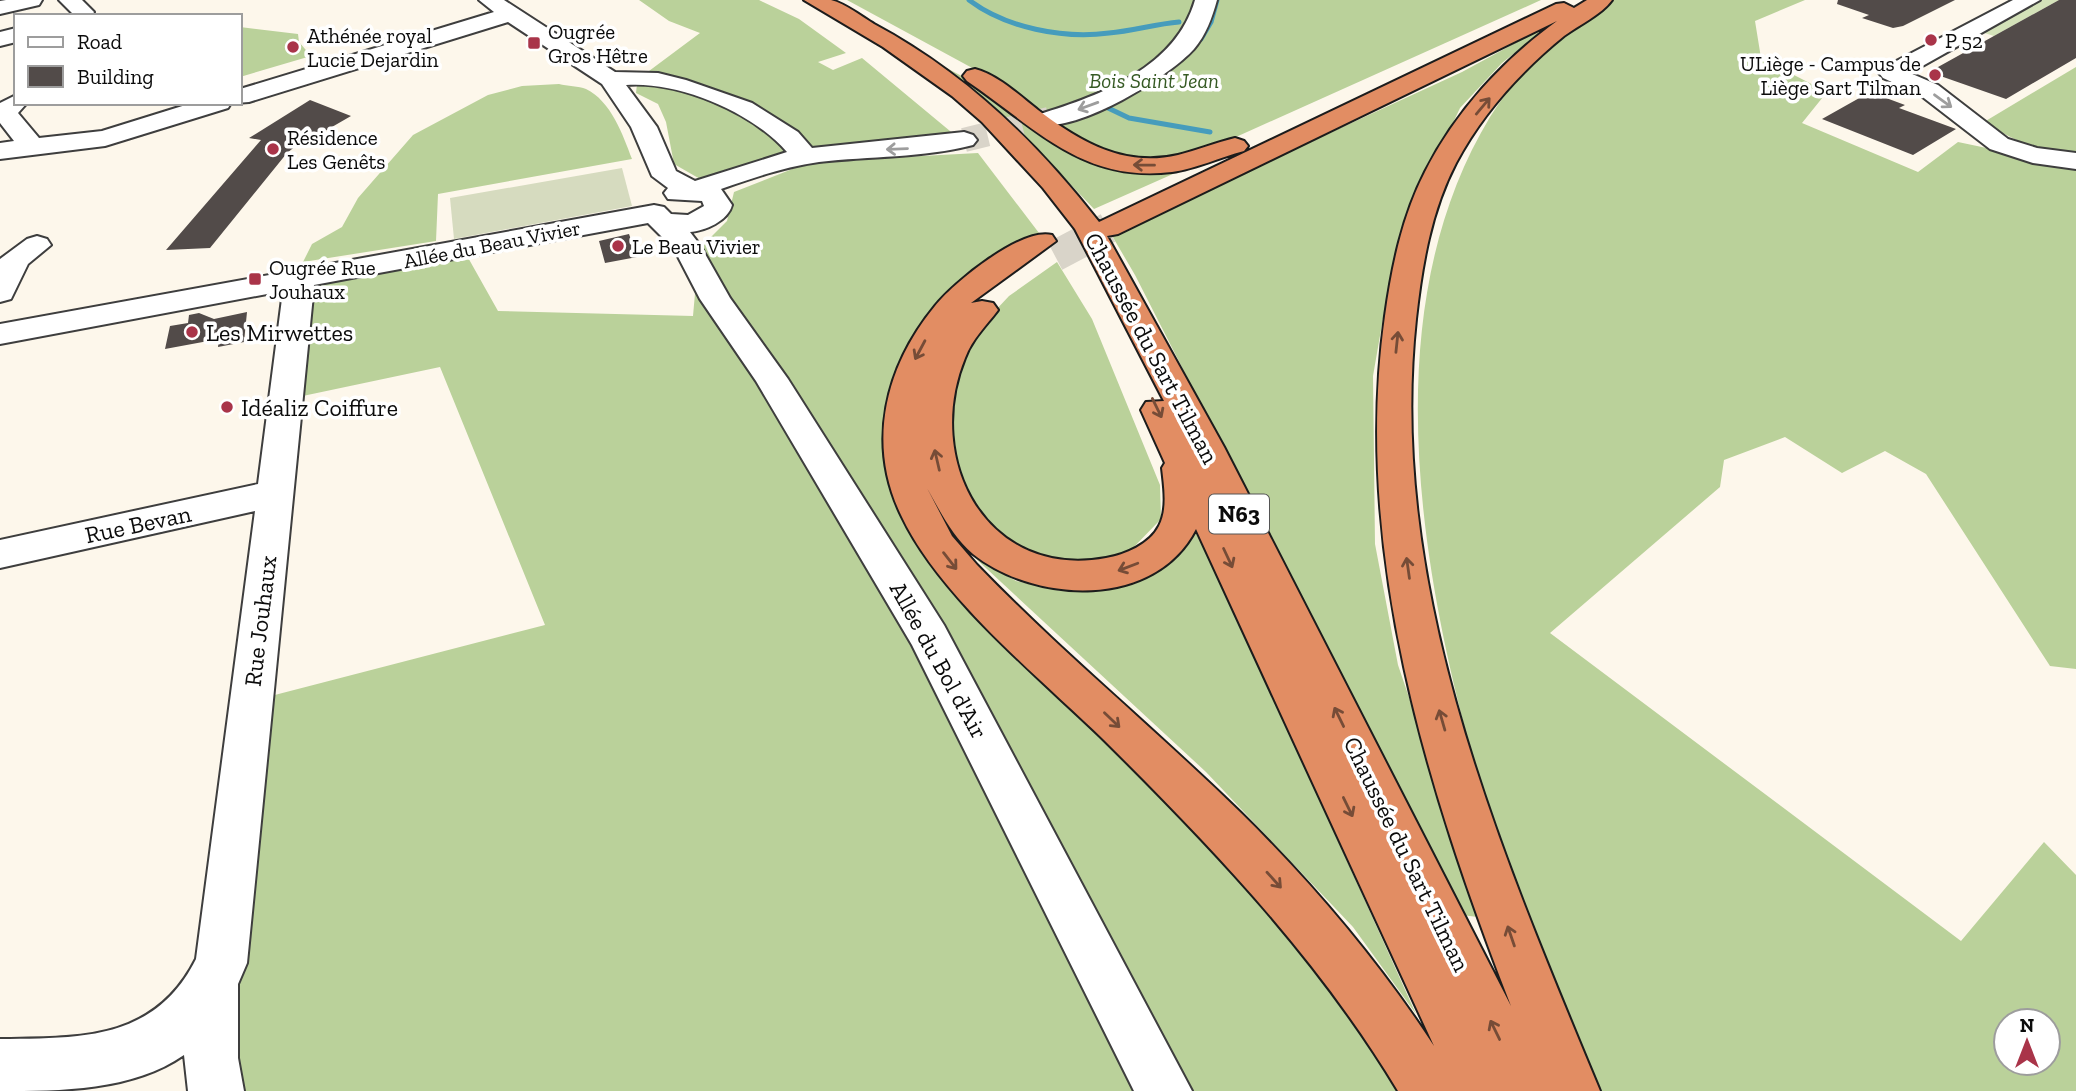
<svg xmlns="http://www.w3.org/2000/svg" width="2076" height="1091" font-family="'Zilla Slab',serif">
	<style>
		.green { fill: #d4e2b9 }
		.forest { fill: #bad19a; fill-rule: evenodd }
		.cemetery { fill: #d6dbbf }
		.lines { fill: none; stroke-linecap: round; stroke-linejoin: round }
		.stream { stroke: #469cbc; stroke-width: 5 }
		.building { fill: #524b49 }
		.minor-tunnel { stroke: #d9d4c9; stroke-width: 24; stroke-dasharray: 24 12; stroke-linecap: butt }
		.highway-tunnel { stroke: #d9d4c9; stroke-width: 31; stroke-dasharray: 31 15; stroke-linecap: butt }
		.minor-casing { stroke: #3e3e3e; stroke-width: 4 }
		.highway-casing { stroke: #1c1c1c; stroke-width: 4 }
		.minor { fill: #fff; fill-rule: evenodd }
		.highway { fill: #e28d63; fill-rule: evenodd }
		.oneway { stroke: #9d9d9d }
		.oneway2 { stroke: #764c37 }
		.poi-dot { fill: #a93449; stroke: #fff; stroke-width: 2.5 }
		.labels { text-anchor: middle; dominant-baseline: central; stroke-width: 7; stroke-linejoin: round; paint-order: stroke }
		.far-poi-label { font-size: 21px; fill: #0b0b0b; stroke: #fff; text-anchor: start }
		.far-park-label { font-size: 21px; font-style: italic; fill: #365a24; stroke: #fff }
		.far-street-label { font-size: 21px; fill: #0b0b0b; stroke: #fff }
		.shield { fill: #fff; stroke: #545454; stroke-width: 2 }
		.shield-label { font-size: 23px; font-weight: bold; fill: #0b0b0b }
		.poi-label { font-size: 24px; fill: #0b0b0b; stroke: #fff; text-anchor: start }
		.street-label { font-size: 24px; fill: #0b0b0b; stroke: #fff }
	</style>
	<rect width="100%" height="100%" fill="#fdf7eb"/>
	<path class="green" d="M2037,0H2059L1994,36L1978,31Z"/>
	<path class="forest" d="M639,0H759L799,19L846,53L818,62L833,70L862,58L956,136L707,183L674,164L666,122L658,104L636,93L637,84L649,71L700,33L669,21Z
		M847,0H1541L1196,155L1147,161L1094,151L987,76Z
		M1607,0H1805L1755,21L1761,58L1827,92L1802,123L1918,172L1958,142L2076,167V669L2050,666L1926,474L1885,451L1842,473L1785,437L1724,460L1720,487L1550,633L1961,941L2044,842L2076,875V1091H1591C1568,1034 1542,978 1523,920C1443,681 1350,349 1490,117C1519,69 1564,33 1607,0ZM2006,1021H2048V1063H2006Z
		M1552,23L1502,63L1460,108L1411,212L1390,278L1373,376L1375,544L1398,665L1434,771L1478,917L1461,915L1135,275L1111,234L1462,72Z
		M240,27L298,34L299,42L311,56L240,77Z
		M941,65L986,89L1051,142L1073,153L1191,166L1094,209L1011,122Z
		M2076,67V156C2041,152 2014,141 1984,122Z
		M559,84C567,86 579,86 586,89C611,101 623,135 632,159L438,194L436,241L303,262L312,244L342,227L358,198L413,135L488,95L522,86Z
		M978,153L1039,233L979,272L900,499L1279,911L1413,1091H245L235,1069L237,1011L267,697L545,625L440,367L298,397L309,296L325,281L466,254L498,311L693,316L699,249L727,221L734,192L810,162Z
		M1057,262L1092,319L1160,485L1161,519L1131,550L1082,565L1032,556L994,537L952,469L946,426L966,342L1009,296Z
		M1198,530L1416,1014L1353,927L1206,772L974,557L1016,581L1062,591L1111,588L1162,566Z"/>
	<path class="cemetery" d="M622,168L632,206L454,239L450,198Z"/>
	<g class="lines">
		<path class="stream" d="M969,0C1006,28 1063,39 1109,33C1133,31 1155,24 1179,22
			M1201,39L1211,22L1217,0
			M1106,107L1129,118L1210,132"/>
	</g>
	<path class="building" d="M1838,0H1955L1903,26L1893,28L1862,18L1869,15L1837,4Z
		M2059,0H2076V58L2006,99L1929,72Z
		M1870,92L1905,105L1899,108L1956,129L1913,155L1822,119Z
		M310,100L351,116L325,131L315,139V144L297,145L287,153L210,248L166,250L261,140L249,138Z
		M629,234L637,257L605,263L599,241Z
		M247,312L244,342L218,347L219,339L165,349L170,326L188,323L189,315L199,313L214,319Z"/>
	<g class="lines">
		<path class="minor-tunnel" d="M964,140L1049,119"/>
		<path class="highway-tunnel" d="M1055,256L1108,228"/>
		<g class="minor-casing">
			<path id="minor" d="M6,0H42L39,5L0,14V1Z
				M59,0H82L94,12L92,16H70L72,13Z
				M479,0H504L615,72L658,73L686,80L752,103L798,132L812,148L964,132L973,135L977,140L973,145C923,158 870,156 819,162C784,167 753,178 721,189L732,205C728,221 705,231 690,232L700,245L730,298L788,379L944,625L1192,1091H1134L912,645L756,381L700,299L674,249L648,223L314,285L247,963L238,984V1058L244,1091H188L184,1055C132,1091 61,1091 0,1091V1039C80,1038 155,1041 196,959L255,511L0,568V540L258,484L283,291L0,344V324L654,205L664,207L671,214L688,215L704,206L702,201L668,199L664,193L668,188L652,176L631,127L602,84L508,22L249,102L236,103H240V89L494,12ZM626,85C679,81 752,112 787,152L695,181L676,171L657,127Z
				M1195,0H1217C1212,18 1206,35 1194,49C1169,77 1077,133 1040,124L1036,119L1040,114C1102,95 1176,67 1195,0Z
				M2013,0H2040L1910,73L1938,85L2008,139L2037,148L2076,153V169L2033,163L1990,149L1920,95L1883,78L1879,73L1883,68Z
				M16,28V42L0,46V32Z
				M16,95V103H27L18,113L39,138L102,131L192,103H231L228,108L105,146L0,159V143L14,141L0,123V103Z
				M37,236L47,239L51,245L28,264L11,299L0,302V259L27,239Z"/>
		</g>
		<g class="highway-casing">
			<path id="highway" d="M804,0C812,0 824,0 831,0C846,4 861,16 874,24C964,72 1036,141 1099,222L1556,4L1564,3L1574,8L1587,0H1612C1601,15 1579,25 1564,36C1521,71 1482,114 1456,163C1431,211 1422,265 1416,319C1387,587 1499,848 1600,1091H1398C1318,958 1213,848 1103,739C1039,677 940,597 902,517C866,444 885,367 935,306C954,282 1022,227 1052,235L1056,241L971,303L982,301L993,303L998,310C986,326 972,339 965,358C923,460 987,580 1106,558C1125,555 1150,544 1159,526C1168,509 1164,486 1162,468L1165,463L1141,410L1146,402L1164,401L1075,229L1043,188L982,122L952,96L883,47ZM1557,21C1503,60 1455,112 1425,172C1402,217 1392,266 1385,316C1352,550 1427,789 1511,1006L1224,447L1107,236L1118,234ZM927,488C940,511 952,536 973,554C1036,604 1155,609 1196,529L1434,1046C1379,962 1313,884 1241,813C1155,729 1061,652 977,565L952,536Z
				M975,69C998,75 1020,96 1038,110C1079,141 1124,168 1178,155C1197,150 1215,143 1235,138L1244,141L1248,146L1244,151C1220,157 1196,169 1172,172C1082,183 1035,127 967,81L963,76L967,71Z"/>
		</g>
		<use href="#minor" class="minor"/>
		<use href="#highway" class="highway"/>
	</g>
	<defs><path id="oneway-shaft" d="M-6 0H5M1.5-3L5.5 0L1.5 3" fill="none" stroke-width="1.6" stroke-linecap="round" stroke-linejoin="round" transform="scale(1.75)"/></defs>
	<g class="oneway">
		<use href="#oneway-shaft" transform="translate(1943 101) rotate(36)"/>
		<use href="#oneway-shaft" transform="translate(1088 106) rotate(160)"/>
		<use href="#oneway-shaft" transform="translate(897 149) rotate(178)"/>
	</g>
	<g class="oneway2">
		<use href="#oneway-shaft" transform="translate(1483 106) rotate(-50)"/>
		<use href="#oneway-shaft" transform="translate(1144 165) rotate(-179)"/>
		<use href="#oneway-shaft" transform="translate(1397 342) rotate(-84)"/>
		<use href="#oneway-shaft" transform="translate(920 350) rotate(118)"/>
		<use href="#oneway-shaft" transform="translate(1157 408) rotate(64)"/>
		<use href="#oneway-shaft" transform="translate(937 460) rotate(-103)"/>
		<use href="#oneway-shaft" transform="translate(1228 558) rotate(65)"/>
		<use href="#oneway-shaft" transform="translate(950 561) rotate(52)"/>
		<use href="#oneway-shaft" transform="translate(1128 567) rotate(159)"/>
		<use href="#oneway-shaft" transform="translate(1408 568) rotate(-98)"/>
		<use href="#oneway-shaft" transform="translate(1339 717) rotate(-116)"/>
		<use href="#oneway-shaft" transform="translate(1112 720) rotate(44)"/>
		<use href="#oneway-shaft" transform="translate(1442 720) rotate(-106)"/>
		<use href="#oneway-shaft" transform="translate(1348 807) rotate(64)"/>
		<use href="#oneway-shaft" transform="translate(1274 880) rotate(48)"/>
		<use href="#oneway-shaft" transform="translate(1511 936) rotate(-109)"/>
		<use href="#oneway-shaft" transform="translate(1495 1030) rotate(-116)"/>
	</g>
	<g class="poi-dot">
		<circle cx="1931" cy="40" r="7"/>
		<rect x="527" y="36" width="14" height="14" rx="3.5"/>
		<circle cx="293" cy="47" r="7"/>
		<circle cx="1935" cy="75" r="7"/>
		<circle cx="273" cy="149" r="7"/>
		<circle cx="618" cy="246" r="7"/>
		<rect x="248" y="272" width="14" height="14" rx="3.5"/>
		<circle cx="192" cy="332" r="7"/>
		<circle cx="227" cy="407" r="7"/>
	</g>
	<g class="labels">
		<g class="far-poi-label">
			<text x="548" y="31">Ougrée<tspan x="548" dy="24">Gros Hêtre</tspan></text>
			<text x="307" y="35">Athénée royal<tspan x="307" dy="24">Lucie Dejardin</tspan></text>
			<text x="1945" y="40">P 52</text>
			<text x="1921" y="63" text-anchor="end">ULiège - Campus de<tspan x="1921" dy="24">Liège Sart Tilman</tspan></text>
			<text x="287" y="137">Résidence<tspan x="287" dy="24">Les Genêts</tspan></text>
			<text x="632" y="246">Le Beau Vivier</text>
			<text x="269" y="267">Ougrée Rue<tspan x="269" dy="24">Jouhaux</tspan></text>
		</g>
		<g class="far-park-label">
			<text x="1154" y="80">Bois Saint Jean</text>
		</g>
		<g class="far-street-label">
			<text transform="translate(492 244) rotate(-11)">Allée du Beau Vivier</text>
		</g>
		<rect class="shield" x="1209" y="494.5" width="60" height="39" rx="5"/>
		<g class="shield-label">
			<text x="1239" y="514">N63</text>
		</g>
		<g class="poi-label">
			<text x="206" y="332">Les Mirwettes</text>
			<text x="241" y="407">Idéaliz Coiffure</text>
		</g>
		<g class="street-label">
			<text transform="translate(1152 348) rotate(62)">Chaussée du Sart Tilman</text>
			<text transform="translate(138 524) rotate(-12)">Rue Bevan</text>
			<text transform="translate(260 621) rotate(-83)">Rue Jouhaux</text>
			<text transform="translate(939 660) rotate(61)">Allée du Bol d'Air</text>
			<text transform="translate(1407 854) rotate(64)">Chaussée du Sart Tilman</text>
		</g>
	</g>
	<rect x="14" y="14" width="228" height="91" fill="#ffffff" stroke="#9d9d9d" stroke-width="2"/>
	<rect x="28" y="37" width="35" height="10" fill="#ffffff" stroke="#9d9d9d" stroke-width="2"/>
	<text x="77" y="49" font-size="21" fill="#0b0b0b">Road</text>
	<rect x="28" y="66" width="35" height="21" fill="#524b49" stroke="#9d9d9d" stroke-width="2"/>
	<text x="77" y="84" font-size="21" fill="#0b0b0b">Building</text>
	<g transform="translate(2027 1042)"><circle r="33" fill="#ffffff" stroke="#9d9d9d" stroke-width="2"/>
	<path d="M0-5L12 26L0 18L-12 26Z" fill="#a93449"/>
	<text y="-10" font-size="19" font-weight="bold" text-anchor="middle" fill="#0b0b0b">N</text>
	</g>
</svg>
